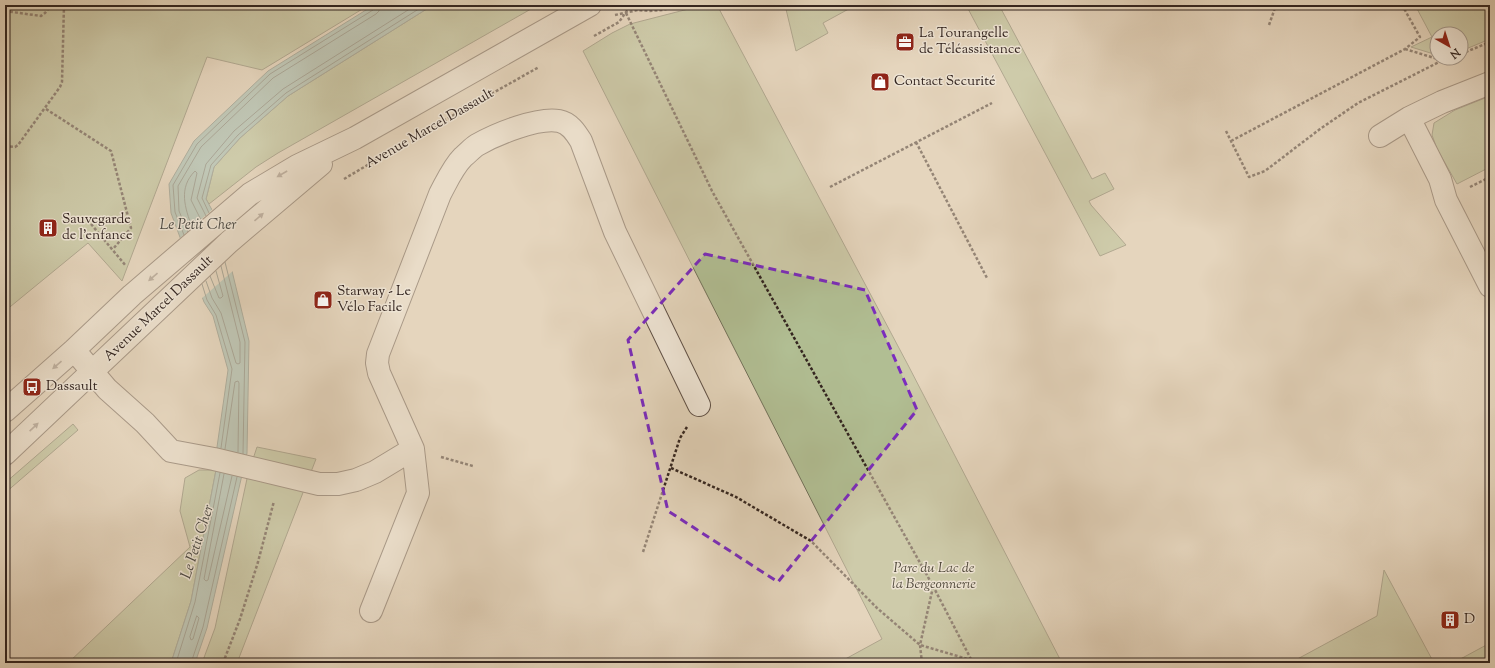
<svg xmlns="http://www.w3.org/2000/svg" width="1495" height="668" font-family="'Sorts Mill Goudy',serif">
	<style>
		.green { fill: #b1be93; stroke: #72725a }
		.water { fill: #96b9b0; stroke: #6e7e76 }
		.pier { fill: #e5d6bd }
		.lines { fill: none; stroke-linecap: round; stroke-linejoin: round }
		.shore { stroke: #646f68; stroke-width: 1 }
		.minor-casing { stroke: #605147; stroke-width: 24 }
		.path { stroke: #332520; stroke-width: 2.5; stroke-dasharray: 3 2; stroke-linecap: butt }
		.minor { stroke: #eee4d4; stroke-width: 22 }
		.oneway { fill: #90847a }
		.marked { fill: none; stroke: #7b2cbf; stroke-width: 3; stroke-dasharray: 8 5; stroke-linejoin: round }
		.labels { text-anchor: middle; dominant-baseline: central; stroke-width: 3; stroke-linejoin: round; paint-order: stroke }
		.poi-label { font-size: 14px; fill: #332520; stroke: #eee4d4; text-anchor: start }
		.street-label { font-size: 14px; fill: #332520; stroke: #eee4d4 }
		.park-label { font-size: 14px; font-style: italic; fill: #524b3d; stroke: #eee4d4 }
		.water-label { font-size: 15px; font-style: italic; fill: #4c4a44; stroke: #eee4d4 }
	</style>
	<rect width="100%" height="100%" fill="#e5d6bd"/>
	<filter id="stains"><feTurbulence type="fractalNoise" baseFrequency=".005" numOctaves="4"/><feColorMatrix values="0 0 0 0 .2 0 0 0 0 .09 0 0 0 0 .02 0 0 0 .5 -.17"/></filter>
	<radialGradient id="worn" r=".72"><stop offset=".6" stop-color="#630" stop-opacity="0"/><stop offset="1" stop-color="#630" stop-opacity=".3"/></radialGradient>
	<path class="green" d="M5,5H369L262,70L207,57L122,281L88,243L5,311Z
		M433,5H538L278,153L256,167L209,204L206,199L214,167L240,138L288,96Z
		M704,5H717L908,365L1062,663H838L882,639L583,51L612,33L630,24Z
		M785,5H856L823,23L828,33L796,51Z
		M966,5H999L1092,179L1105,173L1114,189L1089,201L1091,205L1126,245L1100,256Z
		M1415,5H1490V39L1461,51V34H1437V55L1411,47L1432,37Z
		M1490,96V167L1457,184L1437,149L1432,135L1434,123L1455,110Z
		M73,424L78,430L5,493V483Z
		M257,447L316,459L237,663H202L215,628L248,474Z
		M199,470H216L191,601L171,663H68L190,547L180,511L185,478Z
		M1384,570L1434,663H1290L1377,616Z
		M1490,643V663H1453Z"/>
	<path class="water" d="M374,5H433L288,96L240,138L214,167L206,199L216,217L224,238L249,341L247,453L207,628L195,663H171L191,601L216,470L217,447L228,370L213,316L204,302L171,213L169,184L194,141L268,71Z"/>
	<path class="pier" d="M214,208L225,237L234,270L201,299L179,239Z"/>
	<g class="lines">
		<path class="shore" d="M209,213L202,198L211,165L238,135L286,93L425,5
			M206,216L197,198L206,164L234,131L283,89L416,5
			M192,227C185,208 178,188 195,171L197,173L191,200L201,220
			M188,232L179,211L178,186L201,147L273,78L376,14L379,11L380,5
			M184,235L175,212L173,185L197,144L270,74L373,10L375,5
			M225,262L245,342L243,454
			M210,276L219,298H221L223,296L216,271
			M206,281L212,298L221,313L236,363L238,364L240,363V342L221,266
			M202,284L207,300L216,315L232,369L221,448
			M225,449L235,382L238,381L239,383L238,452
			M224,474L204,579L206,581L208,580L232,476
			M197,616L199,618L193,639L191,640L190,637Z
			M176,663L195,602L220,473
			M191,663L203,627L237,477"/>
		<g class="minor-casing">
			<path id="minor" d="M1409,118L1440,179L1446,200L1490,286
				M1380,136L1409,118L1442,102L1490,83
				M74,350L107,389L145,423L171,451L214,459L319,484H338L356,480L375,472L413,449L379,373L377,363L378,354L440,194C447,181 453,167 463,157C468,153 472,148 477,145C496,134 538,117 559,121C570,123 576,133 581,141L615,232L699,405
				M5,411L74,350L132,295L250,194L297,166L355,138L590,5
				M5,454L229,242L321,164
				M371,611L418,493L413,449"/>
		</g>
		<path class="path" d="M1339,5L1346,7L1352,5
			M5,11L41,16L45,13L51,5
			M626,13L712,191L933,586L973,663
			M615,15L638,10L649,11L663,10L681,5
			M1269,25L1276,5
			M594,36L619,22L631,5
			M1405,49L1441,60
			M1461,54L1490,42
			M46,109L111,151L131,228L113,249
			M1226,131L1249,177L1265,171L1320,129L1358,103L1447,58
			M413,138L539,67
			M1231,141L1405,49L1420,37L1402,5
			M916,142L987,278
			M5,146L15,147L18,145L60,87L62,82L64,5
			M344,179L386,154
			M830,187L992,103
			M1470,187L1490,177
			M91,224L126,266
			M441,457L473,466
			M671,468L736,497L811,541L877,608L920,645L971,660
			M643,552L680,438L687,427
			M223,663L240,619L258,562L274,501
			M922,663L920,645L933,587"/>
		<use href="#minor" class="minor"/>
	</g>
	<defs><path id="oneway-solid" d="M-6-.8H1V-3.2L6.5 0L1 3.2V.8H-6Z"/></defs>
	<g class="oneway">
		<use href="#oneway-solid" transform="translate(282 174) rotate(150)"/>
		<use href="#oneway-solid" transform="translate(259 217) rotate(-41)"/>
		<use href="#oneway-solid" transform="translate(153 277) rotate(139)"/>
		<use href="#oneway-solid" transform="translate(57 365) rotate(139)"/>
		<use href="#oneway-solid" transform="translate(34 427) rotate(-43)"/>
	</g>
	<path d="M0 0H1495V668H0ZM705,254L865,290L917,410L778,582L668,511L628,340Z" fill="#e5d6bd" fill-opacity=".55" fill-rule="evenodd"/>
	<path class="marked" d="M705,254L865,290L917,410L778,582L668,511L628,340Z"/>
	<defs>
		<g id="office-square" transform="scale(1)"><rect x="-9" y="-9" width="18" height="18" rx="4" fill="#8f2418" stroke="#eee4d4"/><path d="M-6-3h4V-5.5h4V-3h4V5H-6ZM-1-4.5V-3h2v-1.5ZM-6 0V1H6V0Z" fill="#fff"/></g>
		<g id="shop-square" transform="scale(1)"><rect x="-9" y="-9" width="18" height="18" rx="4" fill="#8f2418" stroke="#eee4d4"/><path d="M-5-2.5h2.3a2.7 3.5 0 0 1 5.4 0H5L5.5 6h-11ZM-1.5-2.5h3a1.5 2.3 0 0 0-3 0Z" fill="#fff"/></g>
		<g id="building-square" transform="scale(1)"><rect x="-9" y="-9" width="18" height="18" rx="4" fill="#8f2418" stroke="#eee4d4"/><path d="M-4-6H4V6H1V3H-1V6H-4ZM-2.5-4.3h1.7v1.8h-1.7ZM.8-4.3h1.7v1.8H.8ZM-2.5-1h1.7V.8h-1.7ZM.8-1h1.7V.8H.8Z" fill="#fff"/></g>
		<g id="bus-square" transform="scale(1)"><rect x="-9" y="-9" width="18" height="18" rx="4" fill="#8f2418" stroke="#eee4d4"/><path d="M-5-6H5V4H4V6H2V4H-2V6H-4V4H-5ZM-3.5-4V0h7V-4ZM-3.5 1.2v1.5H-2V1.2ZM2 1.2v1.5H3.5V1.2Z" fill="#fff"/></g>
	</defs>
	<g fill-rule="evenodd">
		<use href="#office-square" x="905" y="42"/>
		<use href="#shop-square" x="880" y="82"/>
		<use href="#building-square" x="48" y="228"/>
		<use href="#shop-square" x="323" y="300"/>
		<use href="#bus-square" x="32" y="387"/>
		<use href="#building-square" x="1450" y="620"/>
	</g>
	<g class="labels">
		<g class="poi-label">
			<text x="919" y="34">La Tourangelle<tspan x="919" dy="16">de Téléassistance</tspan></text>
			<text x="894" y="82">Contact Securité</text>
			<text x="62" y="220">Sauvegarde<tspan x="62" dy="16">de l'enfance</tspan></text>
			<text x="337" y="292">Starway - Le<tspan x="337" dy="16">Vélo Facile</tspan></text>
			<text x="46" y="387">Dassault</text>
			<text x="1464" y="620">D</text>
		</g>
		<g class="street-label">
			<text transform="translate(430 129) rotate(-30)">Avenue Marcel Dassault</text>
			<text transform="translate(159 309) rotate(-44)">Avenue Marcel Dassault</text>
		</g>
		<g class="park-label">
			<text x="934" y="569">Parc du Lac de<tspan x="934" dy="16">la Bergeonnerie</tspan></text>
		</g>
		<g class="water-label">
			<text x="198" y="225">Le Petit Cher</text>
			<text transform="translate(198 542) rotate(-72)">Le Petit Cher</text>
		</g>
	</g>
	<rect width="1495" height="668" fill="none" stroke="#e5d6bd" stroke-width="20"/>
	<rect x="6" y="6" width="1483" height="656" fill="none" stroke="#332520" stroke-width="2"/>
	<rect x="10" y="10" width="1475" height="648" fill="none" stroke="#332520"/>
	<g transform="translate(1449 46) rotate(141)"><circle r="19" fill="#eee4d4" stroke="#a3988c"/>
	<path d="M0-3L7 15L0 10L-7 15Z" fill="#8f2418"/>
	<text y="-6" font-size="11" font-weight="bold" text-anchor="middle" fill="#332520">N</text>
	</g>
	<rect width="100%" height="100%" filter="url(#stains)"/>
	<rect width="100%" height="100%" fill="url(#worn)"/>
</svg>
